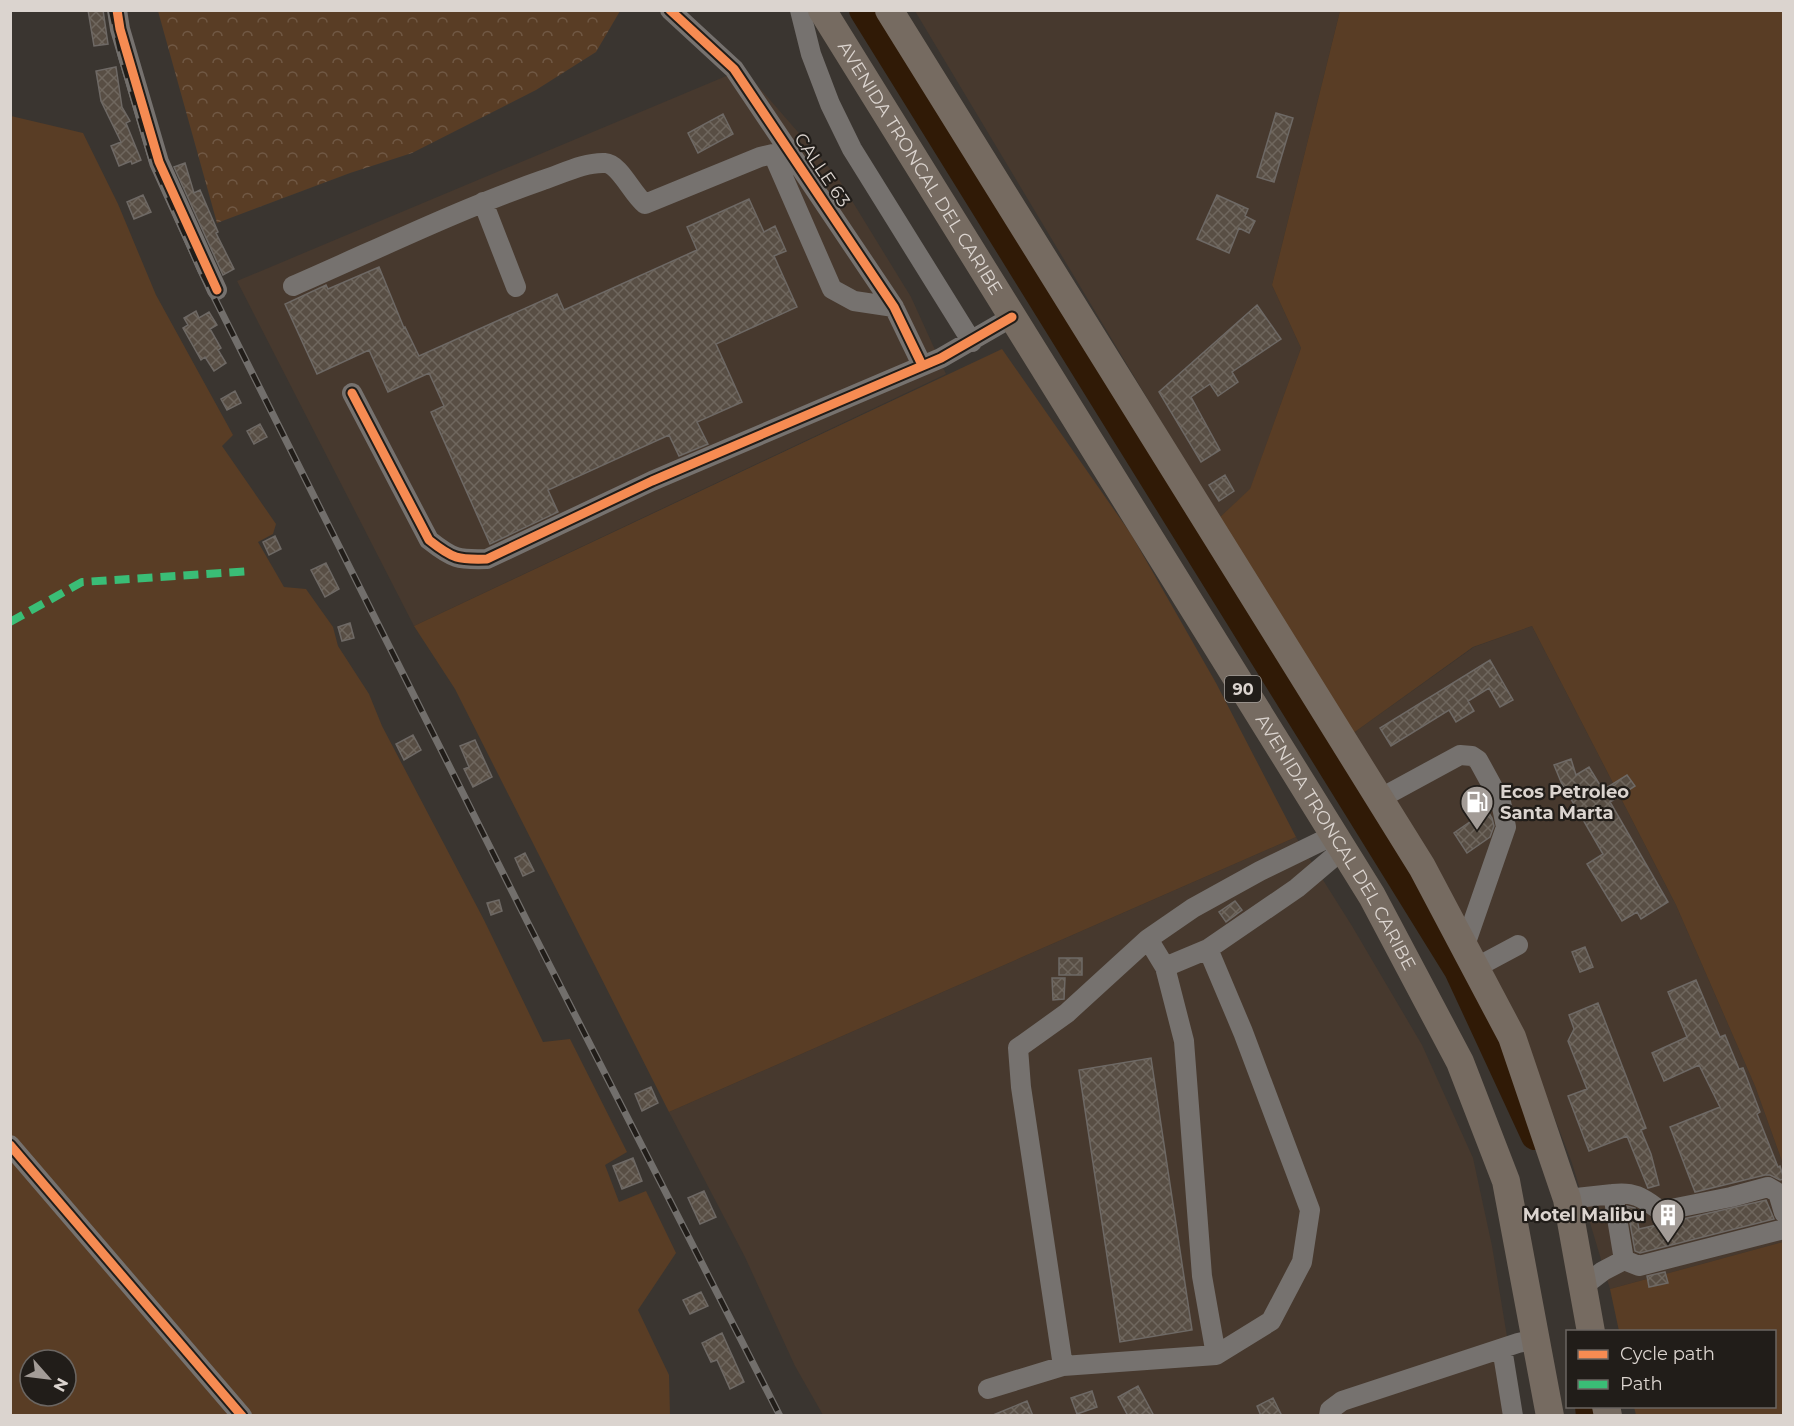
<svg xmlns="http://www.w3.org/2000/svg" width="1794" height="1426" font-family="Montserrat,sans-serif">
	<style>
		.built { fill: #47392e }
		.grass { fill: #593d25; fill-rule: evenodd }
		.forest { fill: url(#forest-crowns) }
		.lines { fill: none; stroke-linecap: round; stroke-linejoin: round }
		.river { stroke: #301a06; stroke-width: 28 }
		.building { fill: url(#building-cross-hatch); stroke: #6e6965; stroke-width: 1.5 }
		.minor { stroke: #76726f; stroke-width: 20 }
		.highway { stroke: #766b61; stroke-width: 28 }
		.rail-casing { stroke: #726f6c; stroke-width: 7 }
		.rail { stroke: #211d19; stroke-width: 4.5; stroke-dasharray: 14; stroke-linecap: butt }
		.quiet { stroke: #3abd76; stroke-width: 8; stroke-dasharray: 15 8; stroke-linecap: butt }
		.cycleway-casing { stroke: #211d19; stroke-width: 13 }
		.cycleway { stroke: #f68b52; stroke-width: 9 }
		.labels { text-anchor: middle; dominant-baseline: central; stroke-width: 4.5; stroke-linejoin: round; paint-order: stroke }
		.shield { fill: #211d19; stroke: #a39d98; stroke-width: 1.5 }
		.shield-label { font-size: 16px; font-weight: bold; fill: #dbd4cf }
		.street-label { font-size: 18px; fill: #dbd4cf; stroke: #211d19 }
		.poi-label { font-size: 18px; font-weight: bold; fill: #dbd4cf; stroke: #211d19; text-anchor: start }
	</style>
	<defs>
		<pattern id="forest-crowns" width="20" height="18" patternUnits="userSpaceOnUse" patternTransform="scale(1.5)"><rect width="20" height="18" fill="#593d25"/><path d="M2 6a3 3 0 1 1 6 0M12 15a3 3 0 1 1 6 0" fill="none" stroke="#705844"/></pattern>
		<pattern id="building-cross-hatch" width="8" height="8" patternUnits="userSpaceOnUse" patternTransform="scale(1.5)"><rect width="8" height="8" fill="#584e44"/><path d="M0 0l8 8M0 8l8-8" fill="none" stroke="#6f675e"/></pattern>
	</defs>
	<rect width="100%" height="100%" fill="#3a3530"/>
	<path class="built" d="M915,11H1340L1272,285L1301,348L1250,490L1219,518Z
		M743,69L838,178L911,297L946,374L414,626L237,281Z
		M1532,626L1676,905L1755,1086L1783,1164V1242L1610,1289L1572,1163L1516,1018L1352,734L1474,647Z
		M1296,837L1352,926L1422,1045L1473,1158L1492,1246L1520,1415H823L795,1366L745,1257L669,1112Z"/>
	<path class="grass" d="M1340,11H1783V1164L1755,1086L1676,905L1532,626L1473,647L1352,734L1219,518L1250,489L1301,348L1272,285Z
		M11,116L83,133L118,204L156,295L233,435L222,446L276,524L273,534L258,542L284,587L306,589L333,627L338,646L369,694L382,726L484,920L543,1042L570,1039L627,1152L605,1165L619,1202L646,1191L676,1253L638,1310L669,1375L670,1415L11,1416ZM30,1360H66V1396H30Z
		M1002,349L1131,534L1216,683L1296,837L669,1112L455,689L414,626Z
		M1783,1242V1415H1636L1634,1407L1774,1406V1332L1619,1331L1610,1289Z"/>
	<path class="forest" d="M158,11V10L620,11L596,52L536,90L412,153L350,173L217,223Z"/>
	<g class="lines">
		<path class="river" d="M863,10L1458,970L1535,1136
			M1589,1406L1590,1416"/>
	</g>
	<path class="building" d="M88,10H103L108,44L94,46Z
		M116,67L122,107L130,121L126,123L141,160L132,164L131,161L119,166L111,146L121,142L101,101L96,71Z
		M1276,113L1293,118L1274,182L1257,177Z
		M723,114L733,134L698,153L688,133Z
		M185,163L194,193L200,190L218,232L216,233L234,269L223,275L174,167Z
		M143,195L151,212L134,219L127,202Z
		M1217,195L1248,209L1245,216L1255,221L1249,233L1239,228L1229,253L1197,239Z
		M749,199L764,232L775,226L786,251L774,256L797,307L716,344L742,402L697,422L708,444L679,456L669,435L548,490L558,512L490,544L431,412L444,406L429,373L388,392L369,350L317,374L285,304L326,285L328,289L379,267L404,328L405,327L419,356L557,294L564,310L697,250L687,227Z
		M1257,305L1281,339L1232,372L1238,382L1218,396L1210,384L1191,397L1220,450L1201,462L1159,392Z
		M196,311L199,318L209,312L217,325L210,329L221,348L218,350L226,363L214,371L205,357L201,360L183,328L188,325L184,318Z
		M235,391L241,403L227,410L221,399Z
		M260,424L267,437L254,444L247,431Z
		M1225,475L1234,491L1219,501L1209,485Z
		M275,536L281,549L269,555L263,542Z
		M326,563L339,589L325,597L311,570Z
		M350,623L354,638L342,641L338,627Z
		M1490,660L1513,700L1500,707L1489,688L1468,701L1474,711L1456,722L1449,710L1391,746L1380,728Z
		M413,735L421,750L404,760L396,744Z
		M475,740L492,777L473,787L464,769L469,767L460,746Z
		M1571,759L1576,775L1589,767L1603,790L1627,775L1635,786L1610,802L1668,902L1641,919L1637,912L1622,921L1587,864L1603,854L1561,782L1554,765Z
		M1487,810L1492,818L1494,826L1490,837L1467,853L1454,833Z
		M525,853L534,871L523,876L515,858Z
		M499,900L502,911L491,915L487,903Z
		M1235,901L1242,910L1226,922L1219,912Z
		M1585,947L1593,967L1580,972L1572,952Z
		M1059,958H1082V975H1059Z
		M1052,978H1065L1064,999L1053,1000Z
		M1696,980L1720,1037L1725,1035L1739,1069L1743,1068L1760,1112L1757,1114L1778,1167L1780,1166L1784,1179L1780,1180L1770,1175H1765L1695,1192L1670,1127L1720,1107L1699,1065L1664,1081L1652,1053L1687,1037L1668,992Z
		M1598,1003L1646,1128L1641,1130L1651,1154L1659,1185L1648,1188L1627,1136L1589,1151L1568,1096L1587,1089L1568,1041L1574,1029L1569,1015Z
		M1151,1058L1192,1330L1120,1342L1079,1070Z
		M651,1087L658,1103L642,1111L635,1094Z
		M633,1158L642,1181L622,1189L613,1166Z
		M704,1191L716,1217L700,1224L688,1198Z
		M1766,1200L1774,1219L1640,1253L1635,1251L1627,1206L1635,1208L1639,1229Z
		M1665,1272L1668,1283L1649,1287L1647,1276Z
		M701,1292L708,1306L690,1314L683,1300Z
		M722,1333L744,1382L730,1389L717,1360L711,1362L702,1343Z
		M1138,1386L1154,1416H1128L1118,1397Z
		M1092,1391L1097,1407L1077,1414L1071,1398Z
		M1273,1398L1282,1416H1261L1257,1406Z
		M1027,1401L1033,1416H994L993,1415Z"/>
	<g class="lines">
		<path class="minor" d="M117,10L120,29L159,162L217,290
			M670,10L734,69L894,307L922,365
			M800,10L811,54L830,104L852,149L972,342
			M773,154L832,289L854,301L894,307
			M483,202L516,287
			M293,286C376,250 457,210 543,180C562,174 584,162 605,163C620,164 632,194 645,204L760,157L773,154L792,156
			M352,393L429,540C453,559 458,560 487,559L652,481L941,358L1012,317
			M1379,799L1460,755L1472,756L1478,760L1501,802L1506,827L1464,948
			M1148,939L1165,967L1184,1041L1202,1276L1216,1355L1271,1321L1302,1262L1310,1210L1243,1032L1208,949
			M1165,967L1208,949L1297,888L1343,849
			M1475,968L1518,945
			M10,1145L242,1416
			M1613,1194C1635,1191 1644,1199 1661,1211L1731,1197L1768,1187L1778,1193L1784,1213
			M1567,1199L1613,1194L1624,1260L1603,1271L1582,1287
			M1624,1260L1639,1266L1784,1229
			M1502,1348L1513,1416
			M1063,1366L1021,1087L1018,1048L1067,1013L1148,939L1193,908L1260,871L1334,835
			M988,1389L1063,1366L1216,1355
			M1329,1416L1330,1410L1342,1401L1518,1343L1536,1339"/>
		<g class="highway">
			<path id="s1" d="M822,10L1372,896L1460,1062L1506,1181L1550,1416"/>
			<path d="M889,10L1422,867L1512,1037L1567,1199L1591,1332"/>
			<path d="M1606,1406L1608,1416"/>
		</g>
		<g class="rail-casing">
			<path id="rail" d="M111,10L121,55L152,160L201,271L527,921L780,1416"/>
		</g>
		<use href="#rail" class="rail"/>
		<path class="quiet" d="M10,622L82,582L252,571"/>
		<g class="cycleway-casing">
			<path id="cycleway" d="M117,10L120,29L159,162L217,290
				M670,10L734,69L894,307L922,365
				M352,393L429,540C453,559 458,560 487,559L652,481L941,358L1012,317
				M10,1145L242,1416"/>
		</g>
		<use href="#cycleway" class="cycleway"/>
	</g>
	<defs>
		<g id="fuel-pin" transform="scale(1.725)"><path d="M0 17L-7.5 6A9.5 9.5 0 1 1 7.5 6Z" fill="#a39c97" stroke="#211d19"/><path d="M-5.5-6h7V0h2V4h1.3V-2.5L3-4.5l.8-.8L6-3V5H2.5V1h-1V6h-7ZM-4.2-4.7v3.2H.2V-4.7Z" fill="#fff"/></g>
		<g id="building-pin" transform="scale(1.725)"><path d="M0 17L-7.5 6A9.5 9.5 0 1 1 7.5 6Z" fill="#a39c97" stroke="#211d19"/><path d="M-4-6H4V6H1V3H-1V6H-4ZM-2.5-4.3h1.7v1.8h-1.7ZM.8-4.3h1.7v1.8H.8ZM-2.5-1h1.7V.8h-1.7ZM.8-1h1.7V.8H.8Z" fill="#fff"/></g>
	</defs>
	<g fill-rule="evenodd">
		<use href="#fuel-pin" x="1477" y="802"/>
		<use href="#building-pin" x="1668" y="1215"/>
	</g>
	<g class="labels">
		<rect class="shield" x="1225" y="676" width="36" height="26" rx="4.5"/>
		<g class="shield-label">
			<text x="1243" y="689">90</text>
		</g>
		<g class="street-label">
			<text stroke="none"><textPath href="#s1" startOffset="186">AVENIDA TRONCAL DEL CARIBE</textPath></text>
			<text transform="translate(822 170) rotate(56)">CALLE 63</text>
			<text stroke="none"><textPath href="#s1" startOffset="978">AVENIDA TRONCAL DEL CARIBE</textPath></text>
		</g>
		<g class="poi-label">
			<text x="1500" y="792">Ecos Petroleo<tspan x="1500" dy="21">Santa Marta</tspan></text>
			<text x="1645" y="1215" text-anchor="end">Motel Malibu</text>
		</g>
	</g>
	<rect width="1794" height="1426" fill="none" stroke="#dbd4cf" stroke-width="24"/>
	<rect x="1566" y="1330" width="210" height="78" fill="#211d19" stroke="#6b6662" stroke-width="1.5"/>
	<rect x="1578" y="1350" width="30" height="9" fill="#f68b52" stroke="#6b6662" stroke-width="1.5"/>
	<text x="1620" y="1360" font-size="18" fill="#dbd4cf">Cycle path</text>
	<rect x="1578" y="1380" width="30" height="9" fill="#3abd76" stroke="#6b6662" stroke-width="1.5"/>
	<text x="1620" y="1390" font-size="18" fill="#dbd4cf">Path</text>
	<g transform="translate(48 1378) rotate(118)"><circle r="28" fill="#211d19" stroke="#6b6662" stroke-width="1.5"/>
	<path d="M0-4.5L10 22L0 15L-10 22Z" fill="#a39c97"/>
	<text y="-9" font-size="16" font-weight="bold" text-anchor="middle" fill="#dbd4cf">N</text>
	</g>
</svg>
